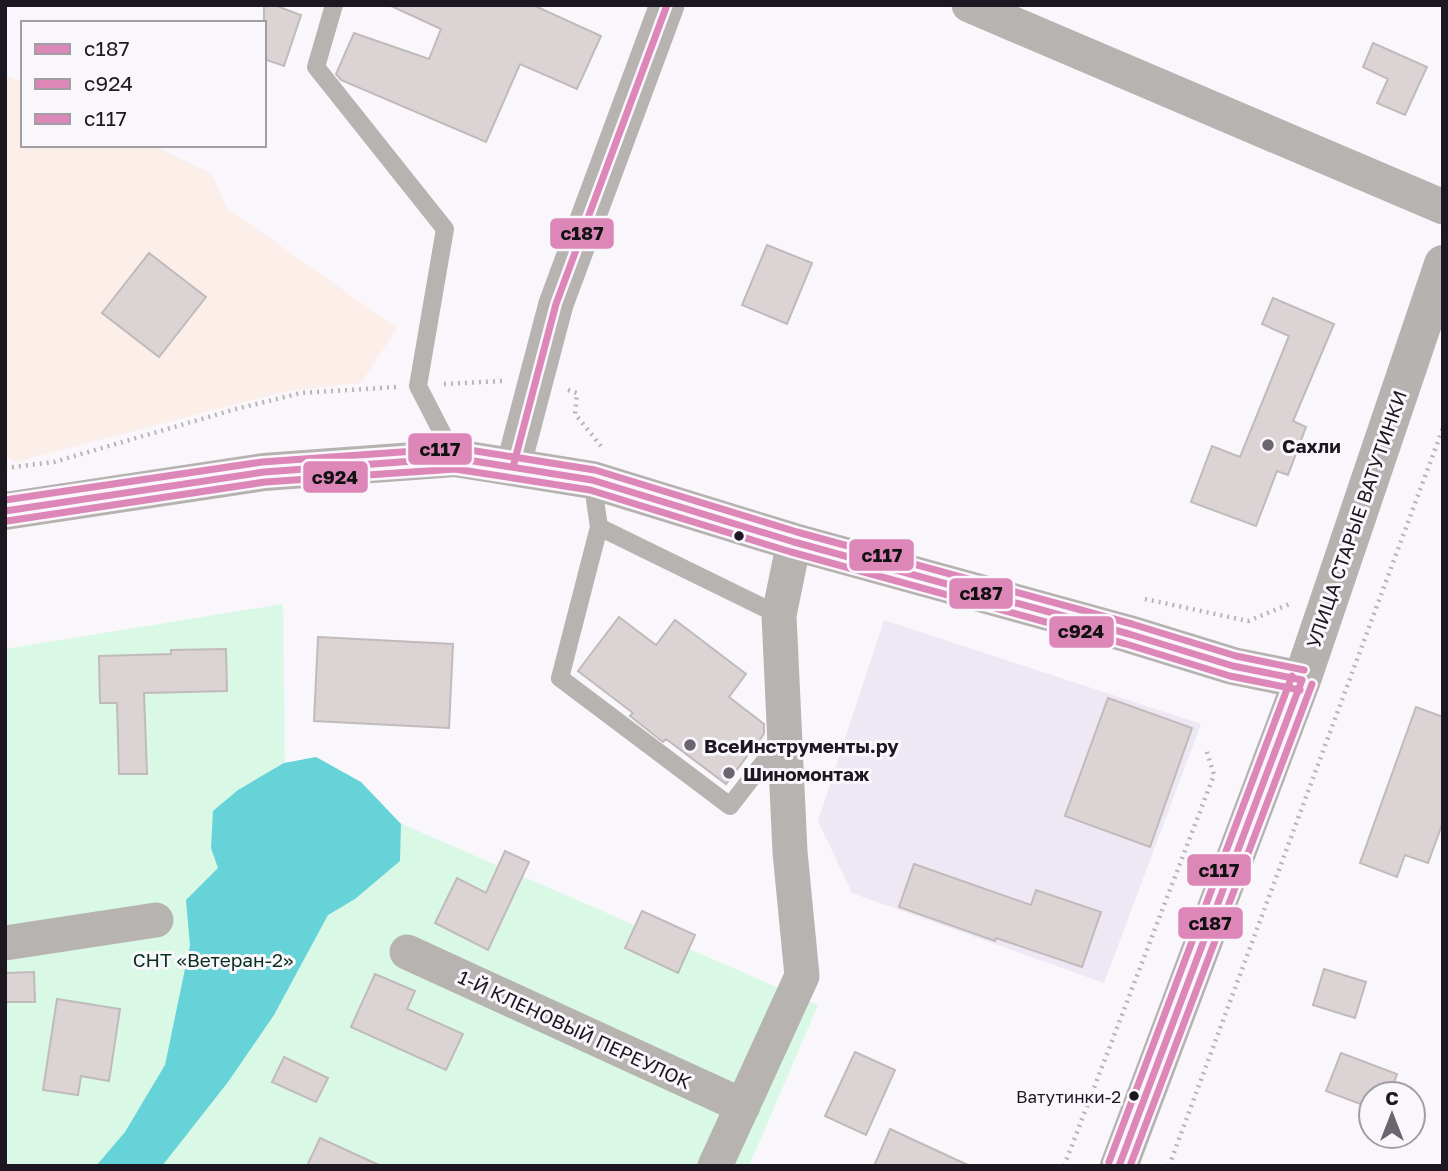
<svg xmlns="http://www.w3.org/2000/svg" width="1448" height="1171" font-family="'Golos Text',sans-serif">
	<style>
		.built { fill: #ede8f3 }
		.industrial { fill: #fcefe9 }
		.green { fill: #daf8e6 }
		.water { fill: #65d3d7 }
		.building { fill: #dcd4d4; stroke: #c1babb; stroke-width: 2 }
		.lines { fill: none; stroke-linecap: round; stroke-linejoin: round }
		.path { stroke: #b8b5b5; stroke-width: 4.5; stroke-dasharray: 2 5; stroke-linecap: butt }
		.lane { stroke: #b7b3b1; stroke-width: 18 }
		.street { stroke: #b7b3b1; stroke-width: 35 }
		.secondary { stroke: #b6b2b0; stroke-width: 38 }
		.bus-1-casing { stroke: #f9f6fc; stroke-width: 12 }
		.bus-2-casing { stroke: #f9f6fc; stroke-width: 12 }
		.bus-3-casing { stroke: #f9f6fc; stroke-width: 12 }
		.bus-1 { stroke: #dd86b8; stroke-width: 7 }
		.bus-2 { stroke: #dd86b8; stroke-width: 7 }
		.bus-3 { stroke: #dd86b8; stroke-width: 7 }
		.poi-dot { fill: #6a656e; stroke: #f9f6fc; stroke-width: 2.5 }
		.bus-dot { fill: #1d1722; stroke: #f9f6fc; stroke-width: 2.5 }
		.labels { text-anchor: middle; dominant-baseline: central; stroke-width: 6; stroke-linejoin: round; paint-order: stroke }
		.bus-label { font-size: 17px; fill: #1d1722; stroke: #f9f6fc; text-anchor: end }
		.poi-label { font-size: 19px; font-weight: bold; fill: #1d1722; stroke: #f9f6fc; text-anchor: start }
		.street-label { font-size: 19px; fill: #1d1722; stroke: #f9f6fc }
		.park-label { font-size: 19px; fill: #08321d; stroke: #f9f6fc }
		.line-badge { stroke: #f9f6fc; stroke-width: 2.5 }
		.pale-badge-label { font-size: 19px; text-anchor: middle; font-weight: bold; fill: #111 }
	</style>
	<rect width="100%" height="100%" fill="#f9f7fb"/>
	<path class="built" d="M884,620L1201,724L1104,983L852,893L818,821Z"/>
	<path class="industrial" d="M5,74L23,83V145H153L212,174L227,208L397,328L361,383L283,392L16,462L5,456Z"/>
	<path class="green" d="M283,604L285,763L402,824L818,1005L749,1166H5V649Z"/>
	<path class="water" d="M316,757L361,782L401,824L400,861L355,899L328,915L274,1015L228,1082L162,1166H96L125,1132L165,1065L190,945L186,900L218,868L211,848L213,811L238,790L284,763Z"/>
	<path class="building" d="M264,5H274L301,15L284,66L264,59Z
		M389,5H533L601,36L577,89L520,64L486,142L341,80L336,74L354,33L429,59L441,29Z
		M1373,43L1427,67L1405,115L1377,103L1388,79L1363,67Z
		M767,245L812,263L787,324L742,305Z
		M149,253L206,297L159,357L102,313Z
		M1273,298L1334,324L1293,421L1306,427L1288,475L1277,471L1256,526L1191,502L1212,446L1240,457L1289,336L1262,324Z
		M619,617L656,645L675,620L746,674L729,697L764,724V734L726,784L666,739L663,742L630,716L633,713L578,671Z
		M318,637L453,644L449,728L314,721Z
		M226,649L227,691L144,693L147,774H119L117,703H100L99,656L171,654V650Z
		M1108,698L1192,728L1150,847L1065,816Z
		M1416,707L1443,717V822L1428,863L1405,855L1397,877L1360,863Z
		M505,851L529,862L488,950L435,923L457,878L486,893Z
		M914,864L1031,905L1036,890L1101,912L1082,967L996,938L995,941L899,907Z
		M642,911L695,935L678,973L625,948Z
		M1324,969L1366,982L1355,1018L1313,1005Z
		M34,972L35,1002H5V973Z
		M375,974L415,991L407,1009L463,1034L446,1070L351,1027Z
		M57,999L120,1009L109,1081L81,1076L78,1095L43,1090Z
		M855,1052L895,1070L866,1135L825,1116Z
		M1341,1053L1397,1074L1390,1094H1371V1108L1326,1091Z
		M284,1057L328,1078L316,1102L272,1082Z
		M890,1129L970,1166H874Z
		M320,1138L381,1166H307Z"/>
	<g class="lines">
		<path class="path" d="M444,384L502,381
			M568,390L577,393L575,414L601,446
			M5,468L54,462L236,409L301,393L397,387
			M1145,599L1248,621L1292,603
			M1064,1166L1214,775L1206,749
			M1169,1166L1443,428"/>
		<path class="lane" d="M334,5L316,67L445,229L418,386L455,458
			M592,480L599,527L560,678L730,806L764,762H785
			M599,527L779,615"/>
		<path class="street" d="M969,5L1443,207
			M513,467L556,304L667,5
			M5,943L156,920
			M407,952L743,1106
			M715,1166L802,976L790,852L779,615L794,542"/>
		<path class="secondary" d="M5,511L264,472L455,458L592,480L794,542L1129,634L1233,666L1302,680
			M1119,1166L1302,680L1443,264"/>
		<g class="bus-1-casing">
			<path id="bus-1" d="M513,467L556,304L667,5
				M5,511L264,472L455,458L592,480L794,542L1129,634L1233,666L1302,680
				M1119,1166L1302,680"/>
		</g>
		<g class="bus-2-casing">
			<path id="bus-2" d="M7,521L265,482L455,469L590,490L791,552L1126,644L1230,676L1300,690
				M1130,1166L1312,684"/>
		</g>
		<g class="bus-3-casing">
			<path id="bus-3" d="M5,500L262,462L457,448L595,470L797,532L1132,624L1236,656L1304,670
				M1109,1162L1292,676"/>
		</g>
		<use href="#bus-1" class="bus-1"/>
		<use href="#bus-2" class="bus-2"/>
		<use href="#bus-3" class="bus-3"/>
	</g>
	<g class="poi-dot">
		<circle cx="1268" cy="445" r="7"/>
		<circle cx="690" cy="745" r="7"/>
		<circle cx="729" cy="773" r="7"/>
	</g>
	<g class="bus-dot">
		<circle cx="739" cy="536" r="6"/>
		<circle cx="1134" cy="1096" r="6"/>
	</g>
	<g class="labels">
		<g class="bus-label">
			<text x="1121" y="1096">Ватутинки-2</text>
		</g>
		<g class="poi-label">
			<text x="1282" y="445">Сахли</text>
			<text x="704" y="745">ВсеИнструменты.ру</text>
			<text x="743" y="773">Шиномонтаж</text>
		</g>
		<g class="street-label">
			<text transform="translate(1356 519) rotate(-71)">УЛИЦА СТАРЫЕ ВАТУТИНКИ</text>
			<text transform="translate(575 1029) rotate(25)">1-Й КЛЕНОВЫЙ ПЕРЕУЛОК</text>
		</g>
		<g class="park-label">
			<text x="213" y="959">СНТ «Ветеран-2»</text>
		</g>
	</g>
	<g class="line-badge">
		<rect x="549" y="217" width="66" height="33" rx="7" fill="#dd86b8"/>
		<rect x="407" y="432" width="66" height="34" rx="7" fill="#dd86b8"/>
		<rect x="302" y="460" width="67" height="34" rx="7" fill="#dd86b8"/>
		<rect x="848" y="538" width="67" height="34" rx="7" fill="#dd86b8"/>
		<rect x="948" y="577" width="66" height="33" rx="7" fill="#dd86b8"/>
		<rect x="1048" y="615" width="67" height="34" rx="7" fill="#dd86b8"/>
		<rect x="1186" y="853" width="66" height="34" rx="7" fill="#dd86b8"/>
		<rect x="1177" y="906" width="67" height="34" rx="7" fill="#dd86b8"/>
	</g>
	<g class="pale-badge-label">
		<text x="582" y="240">с187</text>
		<text x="440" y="456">с117</text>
		<text x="335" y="484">с924</text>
		<text x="882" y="562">с117</text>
		<text x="981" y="600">с187</text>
		<text x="1081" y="638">с924</text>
		<text x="1219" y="877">с117</text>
		<text x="1210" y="930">с187</text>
	</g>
	<rect width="1448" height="1171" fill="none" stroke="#1d1722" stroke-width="14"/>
	<rect x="21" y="21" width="245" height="126" fill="#f9f6fc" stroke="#a19da5" stroke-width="2"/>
	<rect x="35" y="44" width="35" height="10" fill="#dd86b8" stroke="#a19da5" stroke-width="2"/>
	<text x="84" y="56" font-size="21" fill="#1d1722">с187</text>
	<rect x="35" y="79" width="35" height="10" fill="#dd86b8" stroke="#a19da5" stroke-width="2"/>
	<text x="84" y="91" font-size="21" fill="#1d1722">с924</text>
	<rect x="35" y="114" width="35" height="10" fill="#dd86b8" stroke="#a19da5" stroke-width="2"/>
	<text x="84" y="126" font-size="21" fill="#1d1722">с117</text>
	<g transform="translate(1392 1115)"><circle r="33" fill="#f9f6fc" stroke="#a19da5" stroke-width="2"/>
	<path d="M0-5L12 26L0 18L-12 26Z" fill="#6a656e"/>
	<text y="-10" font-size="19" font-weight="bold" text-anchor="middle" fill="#1d1722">С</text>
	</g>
</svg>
